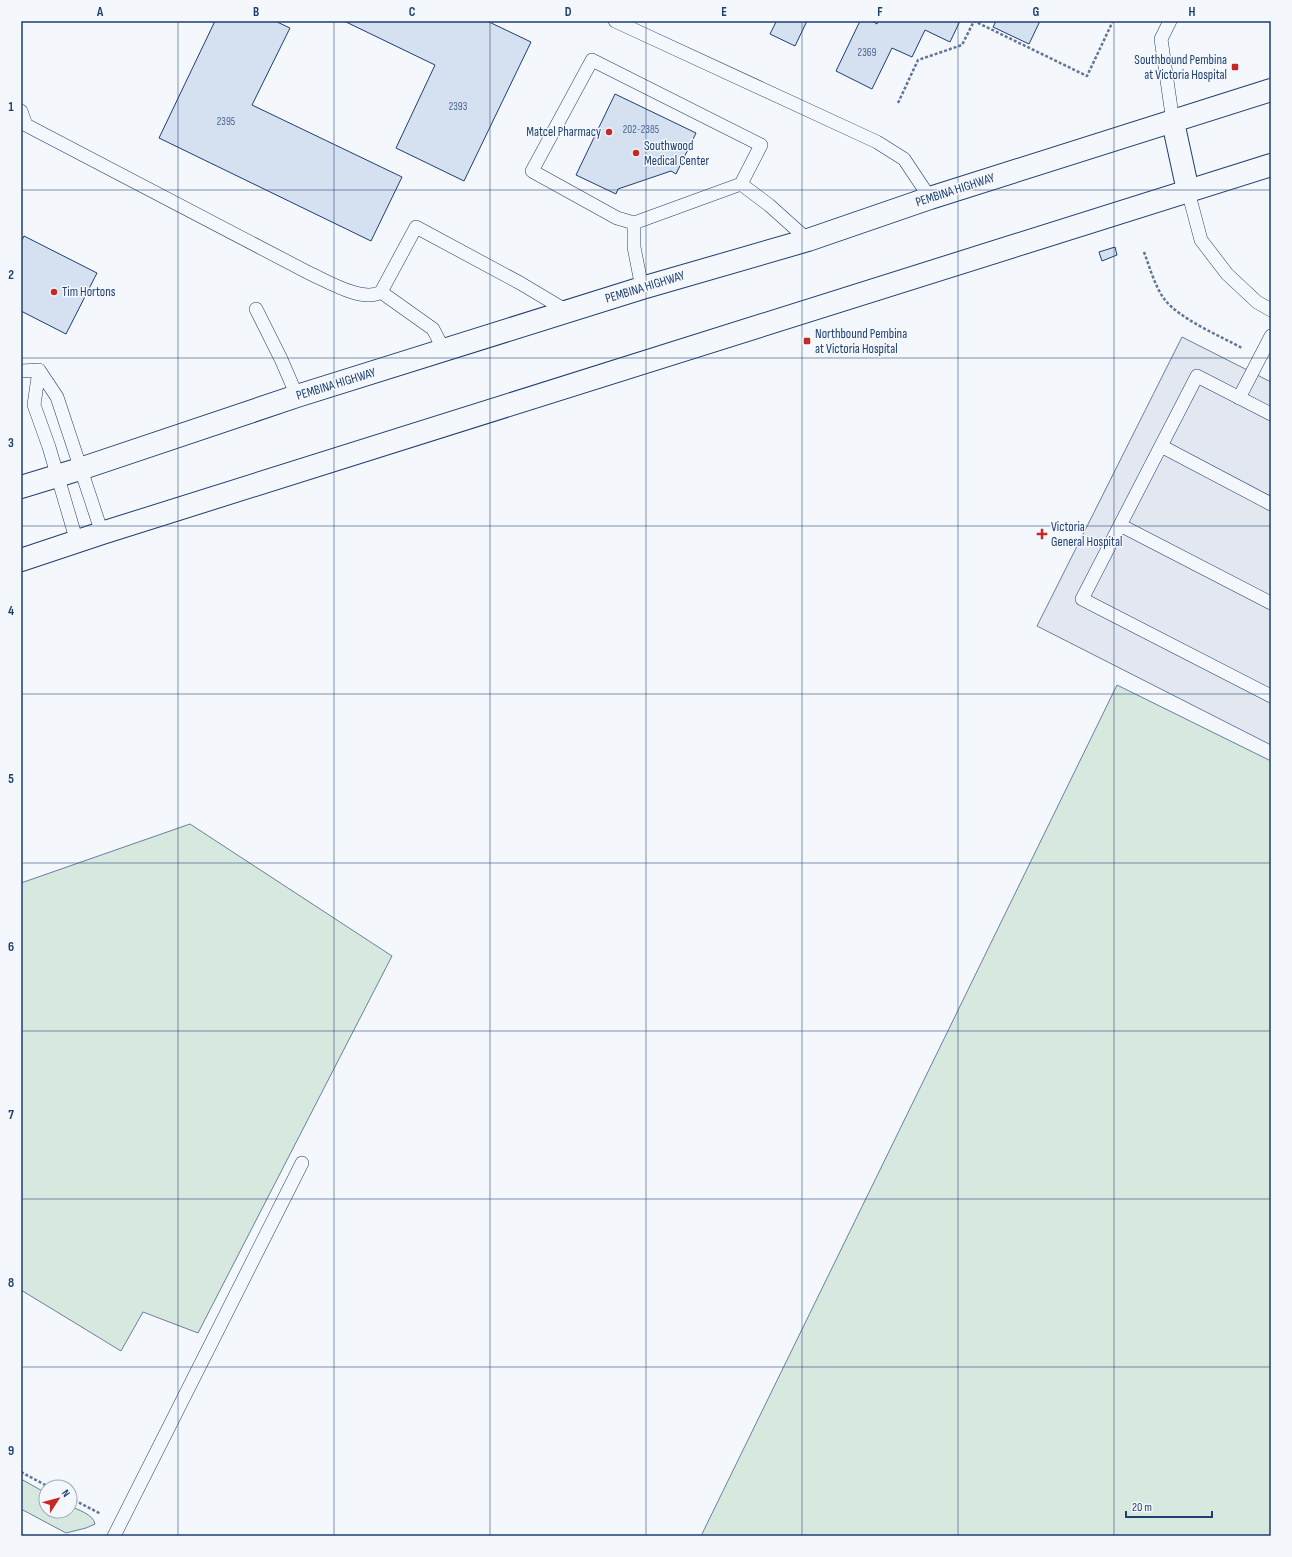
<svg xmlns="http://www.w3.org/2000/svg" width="1292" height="1557" font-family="'Sofia Sans Condensed',sans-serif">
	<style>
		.green { fill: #d7e8df; stroke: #687fa3 }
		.parking { fill: #e3e8f0; stroke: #687fa3 }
		.building { fill: #d5e0f0; stroke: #1d3f73 }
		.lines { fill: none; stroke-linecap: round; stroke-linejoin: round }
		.lane-casing { stroke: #1d3f73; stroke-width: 14 }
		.primary-casing { stroke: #1d3f73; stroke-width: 24 }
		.path { stroke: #5e769c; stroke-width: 2.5; stroke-dasharray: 3 2; stroke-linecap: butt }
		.lane { stroke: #f4f7fb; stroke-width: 13 }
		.primary { stroke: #f4f7fb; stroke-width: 22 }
		.grid { fill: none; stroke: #1d3f73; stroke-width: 1; stroke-opacity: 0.55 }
		.poi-dot { fill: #c62828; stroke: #f4f7fb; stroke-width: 1.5 }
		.labels { text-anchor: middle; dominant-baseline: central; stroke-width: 3; stroke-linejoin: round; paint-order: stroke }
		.number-label { font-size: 11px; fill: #4b6792 }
		.poi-label { font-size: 13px; fill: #1d3f73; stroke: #f4f7fb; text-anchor: start }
		.street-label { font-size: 13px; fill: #1d3f73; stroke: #f4f7fb }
		.neatline { fill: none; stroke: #1d3f73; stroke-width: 1.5 }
		.grid-label { font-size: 13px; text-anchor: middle; font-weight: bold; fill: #1d3f73 }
	</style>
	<rect width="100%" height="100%" fill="#f4f7fb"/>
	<path class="green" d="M1117,685L1271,761V1536H701Z
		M190,824L392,956L198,1333L143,1312L121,1351L21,1290V883Z
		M21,1479L46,1493V1511H70V1506C78,1510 93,1514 95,1524L86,1528L66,1533L21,1509Z"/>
	<path class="parking" d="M1182,337L1271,382V745L1037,626Z"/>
	<path class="building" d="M215,21H275L290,28L252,105L402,177L371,241L159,138Z
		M344,21H487L531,42L464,181L396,148L435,65Z
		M775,21H807L795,46L770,34L776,22Z
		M860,21H872L877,24L878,21H960L950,42L925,30L912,57L892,48L872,89L836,71Z
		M996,21H1040L1029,44L993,27Z
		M615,94L696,133L676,174L671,171L618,189L616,194L576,175Z
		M24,236L97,273L66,334L21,311V242Z
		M1115,247L1117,255L1102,261L1099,252Z"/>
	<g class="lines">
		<g class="lane-casing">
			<path id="lane" d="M615,21L877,142L904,159L930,198
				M1170,21L1161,39L1173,122
				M592,60L761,145L741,184L634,223L617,218L532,171Z
				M21,111L26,125L309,273C327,281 363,303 381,292
				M741,184L769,205L808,240
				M1188,191L1201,240L1227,274L1257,302L1271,310
				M634,223V247L642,288
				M256,309L281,359L297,396
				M444,350L433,329L381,292L416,227L520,283L567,311
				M39,370L34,405L49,447L77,542
				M39,370L57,397L102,533
				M21,371L39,370
				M1239,398L1271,336
				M1271,414L1197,376L1082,599L1271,696
				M1161,446L1271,504
				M1120,525L1271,603
				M114,1536L302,1163"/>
		</g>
		<g class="primary-casing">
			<path id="primary" d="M1173,122L1188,191
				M21,487L80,469L297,396L642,288L808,240L930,198L1271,90
				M21,560L102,533L1271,165"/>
		</g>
		<path class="path" d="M898,103L918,60L962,45L974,21L1087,76L1113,21
			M1144,252C1150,268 1155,287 1165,300C1180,319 1220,336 1242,348
			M21,1472L49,1487
			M70,1498L101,1514"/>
		<use href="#lane" class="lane"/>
		<use href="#primary" class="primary"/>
	</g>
	<path class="grid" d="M178,21V1536M334,21V1536M490,21V1536M646,21V1536M802,21V1536M958,21V1536M1114,21V1536M21,190H1271M21,358H1271M21,526H1271M21,694H1271M21,863H1271M21,1031H1271M21,1199H1271M21,1367H1271"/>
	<g class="poi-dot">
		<rect x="1231" y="63" width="8" height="8" rx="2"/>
		<circle cx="609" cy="132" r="4"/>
		<circle cx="636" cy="153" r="4"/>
		<circle cx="54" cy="292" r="4"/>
		<rect x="803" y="337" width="8" height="8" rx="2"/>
		<path d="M1040 528h4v4h4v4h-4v4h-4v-4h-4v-4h4z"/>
	</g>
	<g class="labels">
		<g class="number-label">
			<text x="867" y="52">2369</text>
			<text x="458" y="106">2393</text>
			<text x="226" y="121">2395</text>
			<text x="641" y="129">202-2385</text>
		</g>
		<g class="poi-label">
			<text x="1227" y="60" text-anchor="end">Southbound Pembina<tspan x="1227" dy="15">at Victoria Hospital</tspan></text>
			<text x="601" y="132" text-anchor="end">Matcel Pharmacy</text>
			<text x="644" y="146">Southwood<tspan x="644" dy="15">Medical Center</tspan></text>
			<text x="62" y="292">Tim Hortons</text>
			<text x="815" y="334">Northbound Pembina<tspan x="815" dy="15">at Victoria Hospital</tspan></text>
			<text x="1051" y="527">Victoria<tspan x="1051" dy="15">General Hospital</tspan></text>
		</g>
		<g class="street-label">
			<text transform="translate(955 190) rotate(-18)">PEMBINA HIGHWAY</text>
			<text transform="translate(645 287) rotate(-17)">PEMBINA HIGHWAY</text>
			<text transform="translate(336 384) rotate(-17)">PEMBINA HIGHWAY</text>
		</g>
	</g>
	<rect width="1292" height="1557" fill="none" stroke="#f4f7fb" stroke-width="44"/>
	<g transform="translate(58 1499) rotate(54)"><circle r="19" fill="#f4f7fb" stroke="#9eadc5"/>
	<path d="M0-3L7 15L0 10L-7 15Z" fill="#c62828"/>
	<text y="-6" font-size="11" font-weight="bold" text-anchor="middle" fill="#1d3f73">N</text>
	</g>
	<path d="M1126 1511v6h86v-6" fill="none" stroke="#1d3f73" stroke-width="2"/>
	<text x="1132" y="1511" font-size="12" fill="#1d3f73" stroke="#f4f7fb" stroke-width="3" paint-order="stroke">20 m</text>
	<rect x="22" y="22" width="1248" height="1513" class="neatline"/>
	<g class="grid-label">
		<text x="100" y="16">A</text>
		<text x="256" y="16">B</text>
		<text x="412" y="16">C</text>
		<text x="568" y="16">D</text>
		<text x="724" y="16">E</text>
		<text x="880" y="16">F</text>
		<text x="1036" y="16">G</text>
		<text x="1192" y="16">H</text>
		<text x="11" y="111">1</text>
		<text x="11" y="279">2</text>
		<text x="11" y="447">3</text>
		<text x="11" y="615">4</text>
		<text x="11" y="783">5</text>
		<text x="11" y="951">6</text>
		<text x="11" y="1119">7</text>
		<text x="11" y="1287">8</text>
		<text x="11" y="1455">9</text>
	</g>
</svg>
